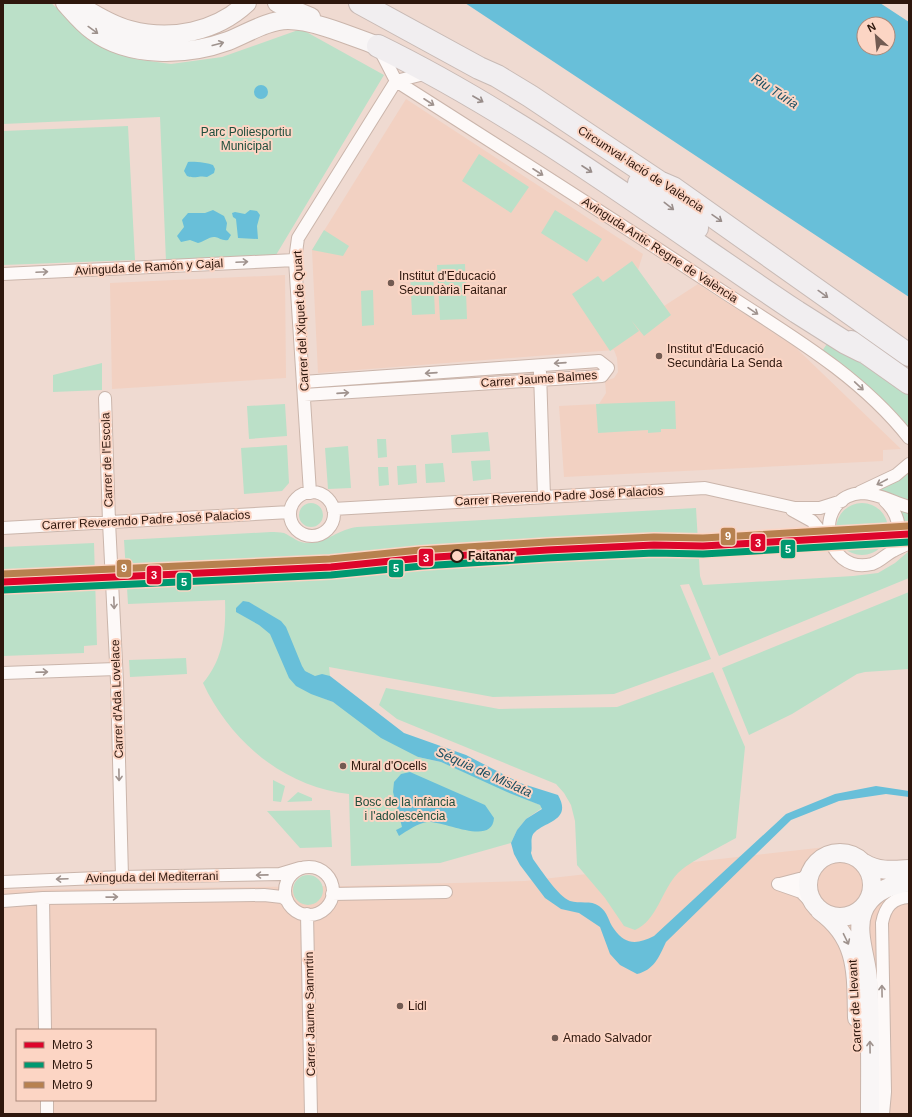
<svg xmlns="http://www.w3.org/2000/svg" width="912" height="1117" font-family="Arial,sans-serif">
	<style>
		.built { fill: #f2d1c2; fill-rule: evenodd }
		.green { fill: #bbe0c8 }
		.water { fill: #68bfd9; fill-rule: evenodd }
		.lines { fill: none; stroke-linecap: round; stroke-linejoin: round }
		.street-casing { stroke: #cab5ab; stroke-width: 14 }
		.secondary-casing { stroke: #cab5ab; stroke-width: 20 }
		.highway-casing { stroke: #c8bab5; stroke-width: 24 }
		.street { stroke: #fdf9f8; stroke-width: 12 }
		.secondary { stroke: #f9f6f6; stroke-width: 18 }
		.highway { stroke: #f1eef0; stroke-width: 22 }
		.metro-1-casing { stroke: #fcd5c4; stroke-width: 10 }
		.metro-2-casing { stroke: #fcd5c4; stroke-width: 10 }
		.metro-3-casing { stroke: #fcd5c4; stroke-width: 10 }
		.metro-1 { stroke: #dd052b; stroke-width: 7 }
		.metro-2 { stroke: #009870; stroke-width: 7 }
		.metro-3 { stroke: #b7814f; stroke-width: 7 }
		.oneway { stroke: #9e928d }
		.oneway2 { stroke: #998d8a }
		.oneway3 { stroke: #a0938e }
		.poi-dot { fill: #725b52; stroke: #fcd5c4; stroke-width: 1.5 }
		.stop-dot { fill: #fcd5c4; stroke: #2e170d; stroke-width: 2 }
		.labels { text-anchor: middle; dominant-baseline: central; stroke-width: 4; stroke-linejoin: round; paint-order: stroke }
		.park-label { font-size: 12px; fill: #1f4e3c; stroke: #fcd5c4 }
		.street-label { font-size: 12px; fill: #2e170d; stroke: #fcd5c4 }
		.poi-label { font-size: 12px; fill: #2e170d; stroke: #fcd5c4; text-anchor: start }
		.stop-label { font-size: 12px; font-weight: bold; fill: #2e170d; stroke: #fcd5c4; text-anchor: start }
		.water-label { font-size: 13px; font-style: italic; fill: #1c4f61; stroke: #fcd5c4 }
		.line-badge { stroke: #fcd5c4; stroke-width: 1.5 }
		.badge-label { font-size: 11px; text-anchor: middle; font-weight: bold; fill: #fff }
	</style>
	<rect width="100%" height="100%" fill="#efdad1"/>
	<path class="built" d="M406,99L643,254L638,270L664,306L698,284L795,347L901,449L883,450V461L564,477L559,406L599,404L606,393L605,381L614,378L618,372L617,358L614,350L318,373L312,250Z
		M285,275L286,378L112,389L110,283Z
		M835,846L909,869V1114H3V890L347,886L525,881ZM17,1030H155V1100H17Z"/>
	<path class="green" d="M3,3H51L100,46L135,59L171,64L222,57L301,29L384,75L276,255L166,261L160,117L3,124Z
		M128,126L135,260L3,265V131Z
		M479,154L529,187L511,213L462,181Z
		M555,210L602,239L587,262L541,233Z
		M324,230L349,246L343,256L312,250Z
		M632,261L671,315L644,336L631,320L639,331L610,351L572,294L598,276L603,282Z
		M465,264L467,319L440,320L437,265Z
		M433,270L435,314L412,315L410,271Z
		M373,290L374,325L362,326L361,291Z
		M829,341L909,396V432L822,351Z
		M102,363V390L53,392V375Z
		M675,401L676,429H661V432L648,433V430L598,433L596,404Z
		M285,404L287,436L249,439L247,406Z
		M488,432L490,451L452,453L451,435Z
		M377,439H386L387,457L378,458Z
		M287,445L289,483L282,491L244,494L241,448Z
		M348,446L351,488L328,489L325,448Z
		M490,460L491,479L473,481L471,461Z
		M443,463L445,482L426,483L425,464Z
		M416,465L417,483L398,485L397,466Z
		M378,467H388L389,485L379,486Z
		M909,473V503L894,499L880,489Z
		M836 529a26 26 0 1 1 52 0a26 26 0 1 1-52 0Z
		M299 515a12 12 0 1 1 24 0a12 12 0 1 1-24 0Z
		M696,508L700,576L703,585L853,576L878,573L895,563L909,551V578L719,656L689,584L680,585L711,659L614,694L493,697L329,667L330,676L323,698L333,702L418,757L441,762L540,805L542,808L526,819L517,830L511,843L440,863L351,866L349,794C284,787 230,741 203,683C224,658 226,630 225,600L128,604L124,540L271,532C275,532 280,532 284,533C293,537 299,544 310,543C327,542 339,529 357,527Z
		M900,511L909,512V538L904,540V523Z
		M94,543L97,645L84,646V653L3,656V547Z
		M909,592V669L865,672L857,674L792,714L749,735L722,668Z
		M186,658L187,674L130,677L129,660Z
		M713,672L745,747L736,838C722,846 689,862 678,873C662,889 657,921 635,930L624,926L605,898L577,865L575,821L571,805L564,793L556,784L397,719L379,705L386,688L499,709L617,707Z
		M273,780L285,786L281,802L273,801Z
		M298,792L312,798V801L287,802Z
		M330,810L332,847L300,848L267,811Z
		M293 890a15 15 0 1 1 30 0a15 15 0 1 1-30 0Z"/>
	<path class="water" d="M465,3H880L909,22V297ZM864,24H888V48H864Z
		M254 92a7 7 0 1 1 14 0a7 7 0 1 1-14 0Z
		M188,162C193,161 209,163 213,165L215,169L214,173L207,177C200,175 194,179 187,176L184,171Z
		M213,210L224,216L227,223L226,230L231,235L228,240C222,241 220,238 215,237C210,236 203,242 198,243L190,240L181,242L177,236L184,227L182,220L188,213H205Z
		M250,210L257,211L260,215L257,226L258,239L238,238L236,219L233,217L232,213L235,212L245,214Z
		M243,601L249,602L281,621L286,627L302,666L305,671L315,676L322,674L330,676L404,733L466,755L520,783L558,795C572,820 547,821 535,832C529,837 533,847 531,853L533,859C541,870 558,896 570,901C579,904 591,900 599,906C608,912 608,921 614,929C626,946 638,944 654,936L786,814L835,794L876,786L909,791V797L886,794L839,801L791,820L666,942C659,957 654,970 637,974L620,965L610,954L600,927L579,913L561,909L545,898L520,865L514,854L511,843L517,830L526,819L542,809L540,805L507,792L441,762L418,757L381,738L333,702L311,694L296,686L289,678L270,634L259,625L236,612V608Z
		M410,772L485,805L494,818C492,847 444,820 427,822C418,823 407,831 399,836L396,830L402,827L393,792L394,782L401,774Z"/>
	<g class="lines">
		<g class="street-casing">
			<path id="street" d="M380,50L396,81
				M396,81C503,149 610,217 716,287C784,332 858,373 909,438
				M396,81L428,73
				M3,274L295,260
				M540,372L544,497
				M303,382L599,361L608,368L602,376L304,395
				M105,398L109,522L117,682L122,877
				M860,492L896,475L909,464
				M290 514a22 22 0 1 1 44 0a22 22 0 1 1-44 0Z
				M310,493L295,260L298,238L396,81
				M885,501C901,516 902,533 892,551
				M909,507C894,503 878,493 862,493C811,496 823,576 872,564C881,561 885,555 893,551C898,548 904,546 909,543
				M333,509L705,488L795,508H820L842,501
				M792,510L812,521L829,542
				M3,528L290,512
				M3,673L116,669
				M285 891a24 24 0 1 1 48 0a24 24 0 1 1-48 0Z
				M3,882L122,877L280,874L300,868
				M778,884L801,892L812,903
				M780,884L803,878L811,871
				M332,894L446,892
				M43,898L45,1030
				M3,901L43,898L264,895L282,897L287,900
				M307,914L311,1114
				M47,1100V1114
				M883,1114L885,1092L882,923C885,907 892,898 909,897"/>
		</g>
		<g class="secondary-casing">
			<path id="secondary" d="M65,3C74,13 82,23 93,31C129,58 187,56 228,41C246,34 268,20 288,20C314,20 353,37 378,46
				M76,3C90,12 114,26 130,30C171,41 216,32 247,3
				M277,3L311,17
				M808 885a32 32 0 1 1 64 0a32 32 0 1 1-64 0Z
				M864,863C879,872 893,870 909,869
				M820,911C859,939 856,974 857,1018
				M870,1114C870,1070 871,1025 868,980C867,959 855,932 863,912C870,892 890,885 909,882"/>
		</g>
		<g class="highway-casing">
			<path id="highway" d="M360,3L479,68L497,76L530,96L659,182L673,188L909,355
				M378,46C527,119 660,221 797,312L846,343L862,351
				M639,183L697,228
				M851,342L909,383"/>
		</g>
		<use href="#street" class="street"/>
		<use href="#secondary" class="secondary"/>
		<use href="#highway" class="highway"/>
		<g class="metro-1-casing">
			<path id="metro-1" d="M3,582L331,567L421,558L547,550L654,545L703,546L909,534"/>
		</g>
		<g class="metro-2-casing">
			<path id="metro-2" d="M3,590L331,575L422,566L547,558L654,553L703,554L909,542"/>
		</g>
		<g class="metro-3-casing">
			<path id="metro-3" d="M3,574L330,559L420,550L547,542L654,537L703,538L909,526"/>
		</g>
		<use href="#metro-1" class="metro-1"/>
		<use href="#metro-2" class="metro-2"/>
		<use href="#metro-3" class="metro-3"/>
	</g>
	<defs><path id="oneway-shaft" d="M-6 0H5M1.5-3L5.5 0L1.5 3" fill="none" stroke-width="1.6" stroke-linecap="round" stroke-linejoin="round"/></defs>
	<g class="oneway">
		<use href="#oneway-shaft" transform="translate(93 30) rotate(36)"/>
		<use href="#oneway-shaft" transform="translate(218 44) rotate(-15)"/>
		<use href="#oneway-shaft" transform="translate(846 939) rotate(64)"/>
		<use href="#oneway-shaft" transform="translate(870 1047) rotate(-91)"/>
	</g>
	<g class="oneway2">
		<use href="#oneway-shaft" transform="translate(478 99) rotate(30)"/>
		<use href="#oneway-shaft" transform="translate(587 169) rotate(33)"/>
		<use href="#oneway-shaft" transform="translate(669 206) rotate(38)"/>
		<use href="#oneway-shaft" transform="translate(717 218) rotate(35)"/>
		<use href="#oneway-shaft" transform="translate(823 294) rotate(36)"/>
	</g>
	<g class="oneway3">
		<use href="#oneway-shaft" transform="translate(429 102) rotate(33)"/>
		<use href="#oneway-shaft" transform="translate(538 172) rotate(33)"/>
		<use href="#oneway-shaft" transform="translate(242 262) rotate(-3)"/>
		<use href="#oneway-shaft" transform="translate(42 272) rotate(-3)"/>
		<use href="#oneway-shaft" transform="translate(753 311) rotate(34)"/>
		<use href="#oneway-shaft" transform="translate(560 363) rotate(176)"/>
		<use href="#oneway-shaft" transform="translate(431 373) rotate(176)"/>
		<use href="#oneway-shaft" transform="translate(859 386) rotate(43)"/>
		<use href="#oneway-shaft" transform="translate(343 393) rotate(-4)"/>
		<use href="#oneway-shaft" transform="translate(882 482) rotate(152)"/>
		<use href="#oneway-shaft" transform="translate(114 603) rotate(88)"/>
		<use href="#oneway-shaft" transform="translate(42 672) rotate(-2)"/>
		<use href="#oneway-shaft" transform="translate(119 775) rotate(89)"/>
		<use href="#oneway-shaft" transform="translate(262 875) rotate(179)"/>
		<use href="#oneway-shaft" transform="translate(62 879) rotate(178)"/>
		<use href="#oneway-shaft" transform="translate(112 897) rotate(-1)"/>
		<use href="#oneway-shaft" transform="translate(882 991) rotate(-91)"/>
	</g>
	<g class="poi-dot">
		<circle cx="391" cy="283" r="4"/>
		<circle cx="659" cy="356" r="4"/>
		<circle cx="343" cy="766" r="4"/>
		<circle cx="400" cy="1006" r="4"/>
		<circle cx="555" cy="1038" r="4"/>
	</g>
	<circle class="stop-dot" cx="457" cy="556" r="6"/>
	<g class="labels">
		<g class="park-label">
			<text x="246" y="132">Parc Poliesportiu<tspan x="246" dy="14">Municipal</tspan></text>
			<text x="405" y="802">Bosc de la infància<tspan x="405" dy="14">i l'adolescència</tspan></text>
		</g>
		<g class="street-label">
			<text transform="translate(641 169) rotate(33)">Circumval·lació de València</text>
			<text transform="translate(660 250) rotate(33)">Avinguda Antic Regne de València</text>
			<text transform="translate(149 267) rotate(-3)">Avinguda de Ramón y Cajal</text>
			<text transform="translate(301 321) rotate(-93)">Carrer del Xiquet de Quart</text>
			<text transform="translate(539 379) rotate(-4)">Carrer Jaume Balmes</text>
			<text transform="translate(107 460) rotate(-92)">Carrer de l'Escola</text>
			<text transform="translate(559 496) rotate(-3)">Carrer Reverendo Padre José Palacios</text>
			<text transform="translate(146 520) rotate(-3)">Carrer Reverendo Padre José Palacios</text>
			<text transform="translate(117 699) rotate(-92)">Carrer d'Ada Lovelace</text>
			<text transform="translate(152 877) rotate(-1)">Avinguda del Mediterrani</text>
			<text transform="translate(855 1006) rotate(-93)">Carrer de Llevant</text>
			<text transform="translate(310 1014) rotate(-91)">Carrer Jaume Sanmrtin</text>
		</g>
		<g class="poi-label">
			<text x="399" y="276">Institut d'Educació<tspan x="399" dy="14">Secundària Faitanar</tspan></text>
			<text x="667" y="349">Institut d'Educació<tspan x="667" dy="14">Secundària La Senda</tspan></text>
			<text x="351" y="766">Mural d'Ocells</text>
			<text x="408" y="1006">Lidl</text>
			<text x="563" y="1038">Amado Salvador</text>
		</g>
		<g class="stop-label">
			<text x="468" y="556">Faitanar</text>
		</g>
		<g class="water-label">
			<text transform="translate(775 91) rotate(33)">Riu Túria</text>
			<text transform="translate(484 772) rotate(24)">Séquia de Mislata</text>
		</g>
	</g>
	<g class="line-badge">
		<rect x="720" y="527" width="16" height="19" rx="4" fill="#b7814f"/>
		<rect x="750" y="533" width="16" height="19" rx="4" fill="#dd052b"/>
		<rect x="780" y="539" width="16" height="20" rx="4" fill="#009870"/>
		<rect x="418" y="548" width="16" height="19" rx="4" fill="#dd052b"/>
		<rect x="116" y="559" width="16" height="19" rx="4" fill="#b7814f"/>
		<rect x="388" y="559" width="16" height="19" rx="4" fill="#009870"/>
		<rect x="146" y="565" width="16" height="20" rx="4" fill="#dd052b"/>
		<rect x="176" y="572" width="16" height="19" rx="4" fill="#009870"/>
	</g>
	<g class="badge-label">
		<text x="728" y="540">9</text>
		<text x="758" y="547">3</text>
		<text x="788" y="553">5</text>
		<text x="426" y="562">3</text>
		<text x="124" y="572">9</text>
		<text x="396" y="572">5</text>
		<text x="154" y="579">3</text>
		<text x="184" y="586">5</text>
	</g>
	<rect width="912" height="1117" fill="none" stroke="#2e170d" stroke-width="8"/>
	<rect x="16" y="1029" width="140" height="72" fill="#fcd5c4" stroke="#aa897b"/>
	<rect x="24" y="1042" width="20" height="6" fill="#dd052b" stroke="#aa897b"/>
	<text x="52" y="1049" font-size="12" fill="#2e170d">Metro 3</text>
	<rect x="24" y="1062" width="20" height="6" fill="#009870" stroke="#aa897b"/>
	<text x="52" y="1069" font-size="12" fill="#2e170d">Metro 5</text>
	<rect x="24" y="1082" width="20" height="6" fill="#b7814f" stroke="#aa897b"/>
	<text x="52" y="1089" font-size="12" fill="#2e170d">Metro 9</text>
	<g transform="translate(876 36) rotate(333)"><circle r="19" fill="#fcd5c4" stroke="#aa897b"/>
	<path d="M0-3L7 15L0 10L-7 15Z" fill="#725b52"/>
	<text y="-6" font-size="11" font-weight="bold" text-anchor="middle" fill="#2e170d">N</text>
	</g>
</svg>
